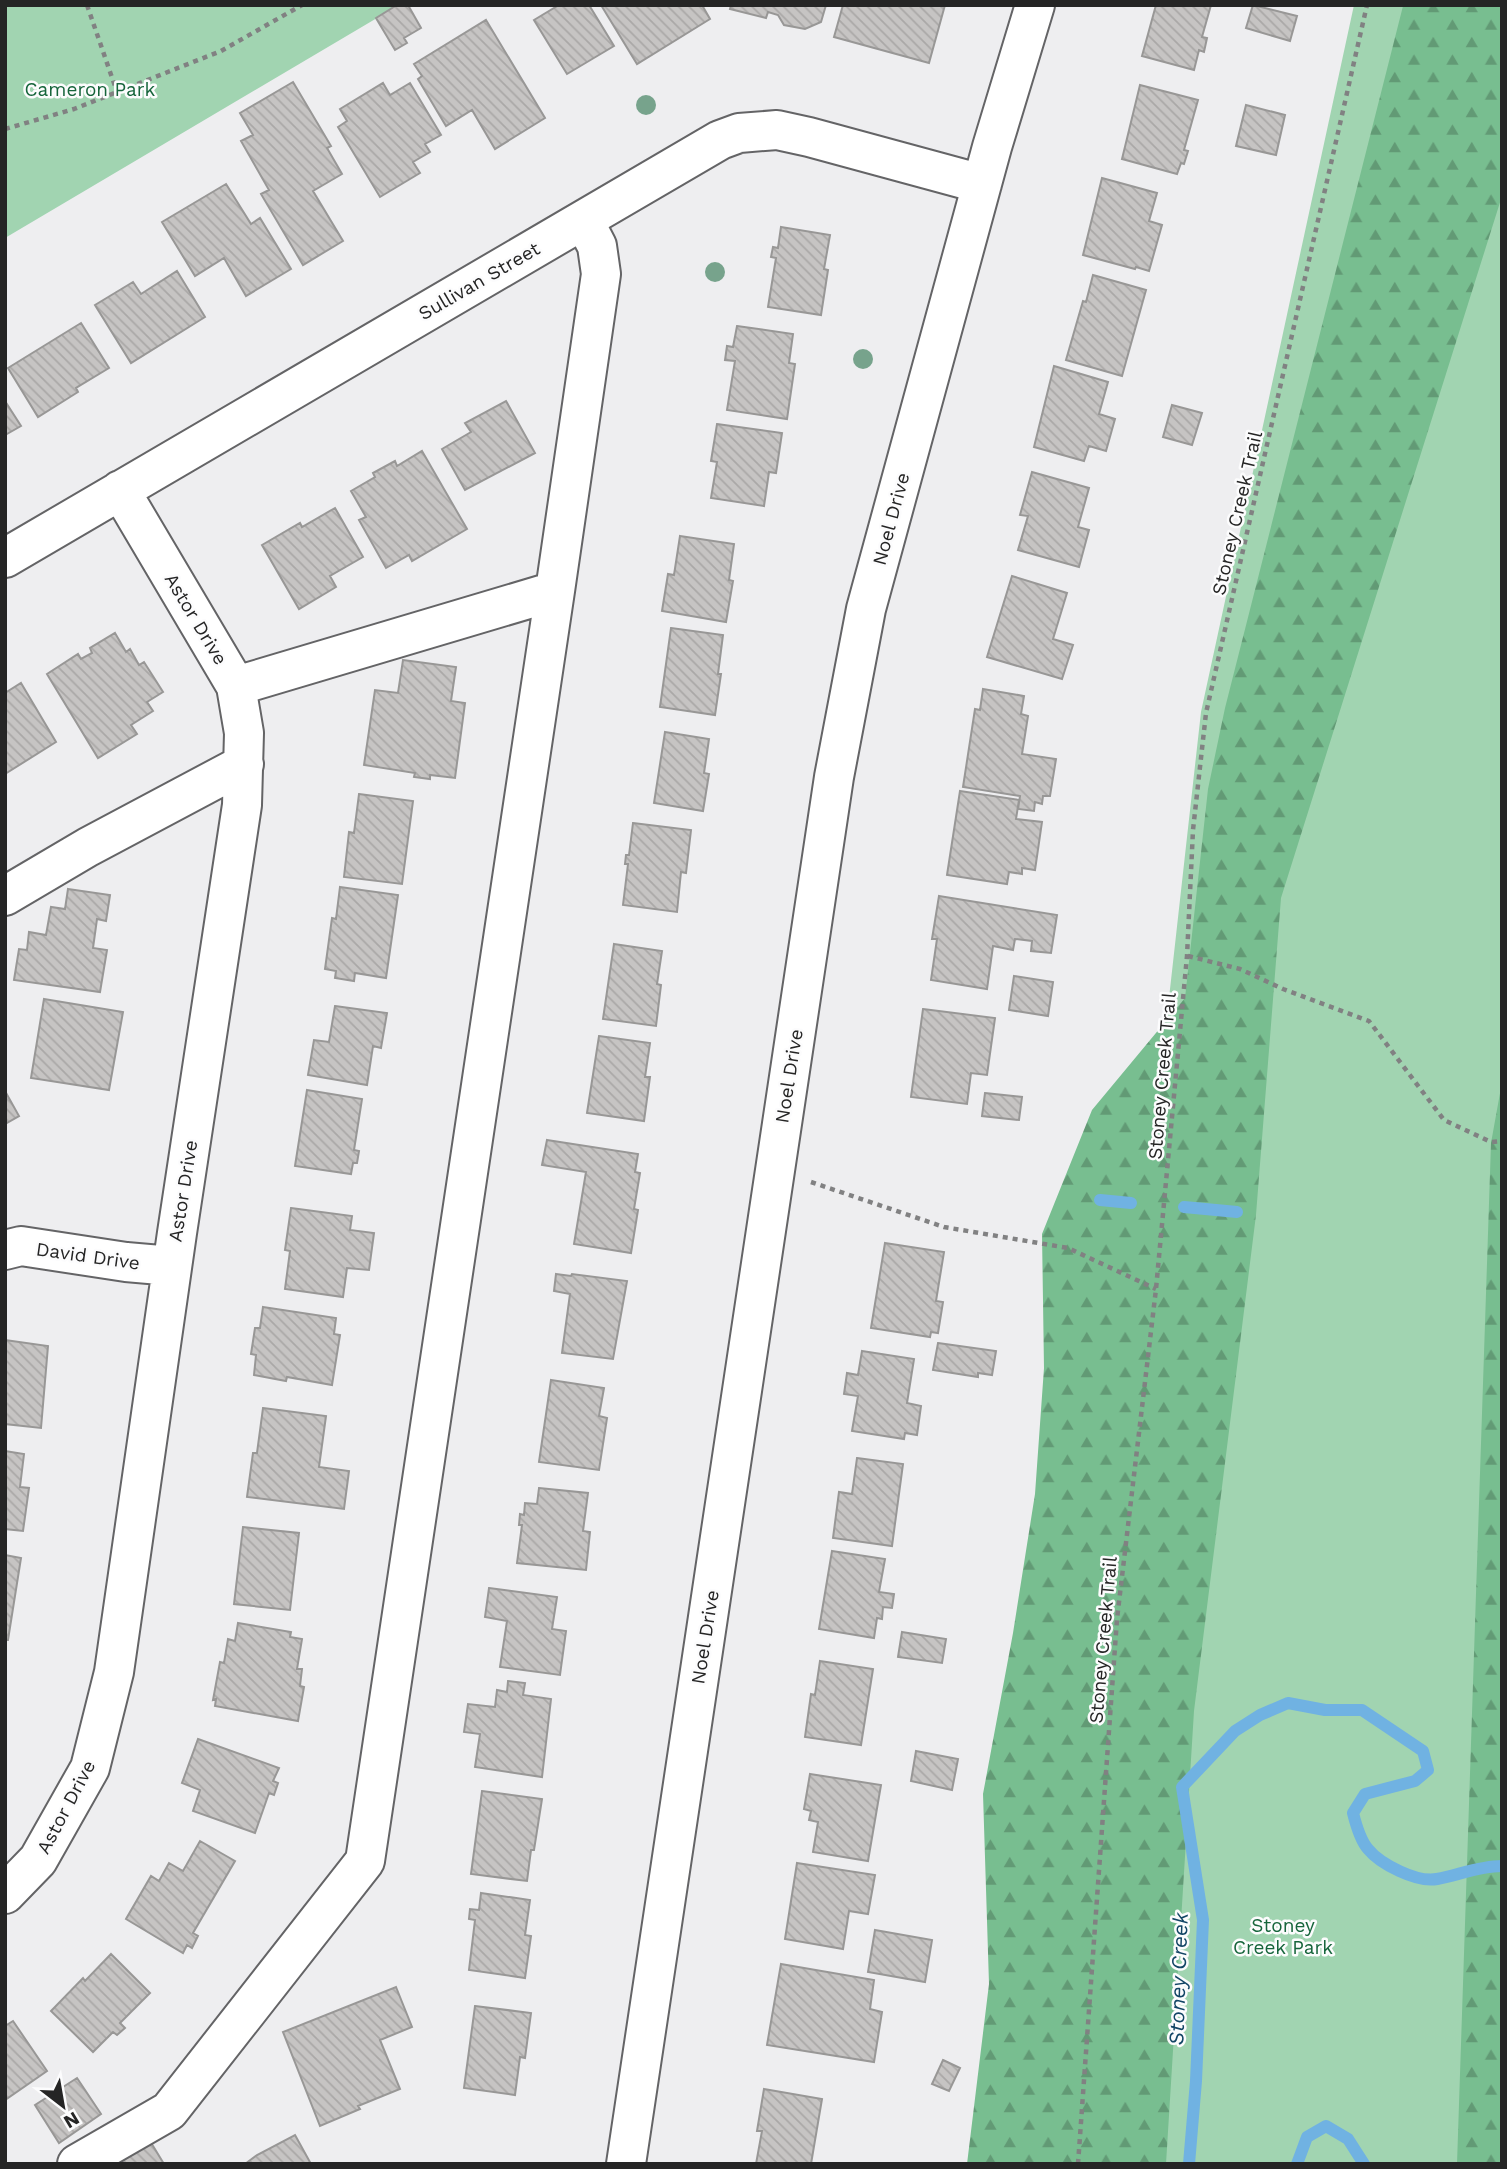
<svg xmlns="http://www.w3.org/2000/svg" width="1507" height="2169" font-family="'Work Sans',sans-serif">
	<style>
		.green { fill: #a1d4b1 }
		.forest { fill: url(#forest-firs) }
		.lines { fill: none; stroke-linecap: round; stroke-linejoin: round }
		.stream { stroke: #70b2e2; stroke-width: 12 }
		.building { fill: url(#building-back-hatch); stroke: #989796; stroke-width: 2 }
		.minor-casing { stroke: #646466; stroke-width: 42 }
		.path { stroke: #818182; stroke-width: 4.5; stroke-dasharray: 5 5; stroke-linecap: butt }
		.minor { stroke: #fff; stroke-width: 38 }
		.tree { fill: #77a38c }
		.labels { text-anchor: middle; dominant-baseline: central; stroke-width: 5; stroke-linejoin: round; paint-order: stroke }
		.park-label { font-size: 19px; fill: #16653b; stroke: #fcfcfd }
		.street-label { font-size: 19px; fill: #252525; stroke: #fcfcfd }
		.water-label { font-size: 21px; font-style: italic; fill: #124565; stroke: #fcfcfd }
	</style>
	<defs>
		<pattern id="forest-firs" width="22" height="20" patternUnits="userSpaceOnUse" patternTransform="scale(1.75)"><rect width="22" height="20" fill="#78be90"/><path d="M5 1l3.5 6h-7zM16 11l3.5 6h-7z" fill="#629a75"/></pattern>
		<pattern id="building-back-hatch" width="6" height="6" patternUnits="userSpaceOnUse" patternTransform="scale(1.75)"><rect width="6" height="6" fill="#c6c4c3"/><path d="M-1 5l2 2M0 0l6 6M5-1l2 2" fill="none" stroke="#aaa8a7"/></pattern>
	</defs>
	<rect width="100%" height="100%" fill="#eeeef0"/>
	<path class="green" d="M5,5H399L5,238Z
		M1354,5H1502V2164H1048L1053,2035L1201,712Z"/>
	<path class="forest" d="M1502,5V196L1281,898L1256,1215L1194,1711L1166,2164H967L989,1984L983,1794L1013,1633L1035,1494L1044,1368L1042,1234L1092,1110L1185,998L1208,789L1225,708L1403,6Z
		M1502,1082V2164H1457L1491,1143Z"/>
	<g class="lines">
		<path class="stream" d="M1100,1200L1131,1203
			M1184,1207L1237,1212
			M1189,2164L1196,2081L1203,1920L1182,1787L1235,1731L1260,1715L1288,1703L1325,1710H1362L1423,1751L1428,1770L1415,1781L1365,1794L1353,1813C1356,1825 1360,1840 1368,1849C1380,1864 1417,1883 1437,1879C1459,1875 1479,1866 1502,1866
			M1297,2164L1307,2137L1326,2126L1348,2139L1364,2164"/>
	</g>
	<path class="building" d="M397,5H408L421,28L404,38L407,43L395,50L376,18Z
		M559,5H589L614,46L567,74L534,20Z
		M601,5H702L710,19L637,64Z
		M731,5H826L821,22L805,29L784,25L778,15L768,12L766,18L730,9Z
		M843,5H945L929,63L834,37Z
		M1156,5H1211L1202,37L1207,38L1204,52L1199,50L1194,70L1142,56Z
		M1253,5L1297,16L1290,41L1246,28Z
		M486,20L545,118L495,149L472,110L446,126L418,79L422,76L414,64Z
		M293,82L331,146L327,148L342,174L313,191L343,241L303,265L261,194L269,190L241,141L253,135L240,113Z
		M383,83L390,95L410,83L441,135L425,144L430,152L413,162L420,173L380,197L338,127L347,121L340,109Z
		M1140,85L1198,100L1184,150L1188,151L1184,164L1181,163L1177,174L1122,159Z
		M1246,105L1285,115L1276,155L1236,146Z
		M1102,178L1157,193L1149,221L1162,225L1149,271L1136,267L1135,269L1083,255Z
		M226,184L251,224L260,218L291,269L246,296L224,258L195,276L162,222Z
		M781,227L830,235L824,269L828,270L821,315L768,307L776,258L771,257L773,247L778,248Z
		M177,271L205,317L131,363L95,305L133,282L141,294Z
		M1093,275L1146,290L1122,376L1066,360L1083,301L1086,302Z
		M81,323L109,368L76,388L78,392L38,417L8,368Z
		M737,326L793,334L789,363L795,364L787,419L727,410L735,361L725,360L727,346L733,347Z
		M1054,366L1108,382L1099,414L1115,419L1106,451L1089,446L1084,461L1034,447Z
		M5,401L21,426L5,435Z
		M506,401L535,453L465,490L442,449L471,432L465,423Z
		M1172,405L1202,413L1192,445L1163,437Z
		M717,424L782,433L776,473L769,472L764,506L711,498L717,462L711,461Z
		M422,451L467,529L412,561L409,555L386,568L359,520L366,517L351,491L375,477L373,473L395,461L397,466Z
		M1032,472L1089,488L1078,527L1089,530L1079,567L1018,550L1028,516L1020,515Z
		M335,508L363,557L330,576L336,587L299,609L262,545L300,523L302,527Z
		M680,536L734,544L729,580L733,581L726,622L662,611L668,574L674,575Z
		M1012,576L1067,593L1053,639L1073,645L1062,679L987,657Z
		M671,628L723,635L718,674H721L715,715L660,707Z
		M115,633L126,652L130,649L139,665L144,662L163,692L147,702L153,711L131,725L137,734L98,758L47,674L78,654L81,659L92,653L90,648Z
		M403,660L456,667L451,701L465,703L455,778L430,775V779L414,777L415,773L364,765L375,690L398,693Z
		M21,683L56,742L5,774V693Z
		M983,689L1024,696L1021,714L1028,716L1022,754L1056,759L1050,796H1043L1042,804L1035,802L1034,811L1018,809L1020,796L963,787L975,709L980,710Z
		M665,732L709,739L704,773L709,774L703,811L654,803Z
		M960,791L1019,800L1016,819L1042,822L1035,870L1022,868V874L1009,872L1007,884L947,875Z
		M359,794L413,801L402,884L344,877L349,832L354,833Z
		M633,823L691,830L686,873L681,872L677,912L623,905L628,864H625L626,855H629Z
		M340,887L398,895L386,978L355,973L354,981L335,978L336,971L325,969L332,918L336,919Z
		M68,889L110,895L106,921L97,919L93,948L107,950L100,992L14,980L19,949L27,950L29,932L46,935L51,907L65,909Z
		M939,896L1057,915L1051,953L1031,951L1032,941L1015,939L1013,950L993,946L987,989L931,980L937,939H932Z
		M614,944L662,951L657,984L661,985L656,1026L603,1019Z
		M1014,976L1053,982L1048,1016L1009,1010Z
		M44,999L123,1012L109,1090L31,1078Z
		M335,1006L387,1013L381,1048L373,1046L367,1085L308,1075L314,1040L329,1042Z
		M923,1009L995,1018L987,1075L971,1073L967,1104L911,1097Z
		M599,1036L650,1043L645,1077H650L644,1121L587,1113Z
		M307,1090L362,1099L354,1150L359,1151L357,1163H353L351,1174L295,1166Z
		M5,1091L19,1116L5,1124Z
		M985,1093L1022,1097L1019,1120L982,1116Z
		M547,1140L638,1154L635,1172L640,1173L634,1209L638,1210L631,1253L574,1244L586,1172L542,1165Z
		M291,1208L352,1216L350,1230L374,1233L369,1270L347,1268L343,1297L285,1289L290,1251L285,1250Z
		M885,1243L944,1252L936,1301L943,1302L938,1333L931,1332L930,1337L871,1328Z
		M556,1274L571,1276L572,1274L627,1281L613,1359L562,1353L570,1294L554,1291Z
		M263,1307L336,1318L334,1334L340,1335L332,1385L287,1377L286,1381L254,1375L256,1355L251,1354L255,1328H260Z
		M5,1340L48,1346L41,1428L5,1424Z
		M938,1343L996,1351L992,1375L978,1373V1377L933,1370Z
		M862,1351L914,1359L907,1403L921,1406L917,1435L905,1433L904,1439L852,1431L858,1396L844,1394L847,1373L858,1375Z
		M551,1380L604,1388L599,1416L607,1418L599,1470L539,1462Z
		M263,1408L326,1416L319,1467L349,1471L344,1509L247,1497L253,1453H257Z
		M5,1451L24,1454L20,1487L29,1488L23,1531L5,1529Z
		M857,1458L903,1464L892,1546L833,1538L839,1492L852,1494Z
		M539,1488L588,1493L583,1531L590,1532L586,1570L517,1563L522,1525H519L520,1514L524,1515L525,1503L537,1504Z
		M243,1527L299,1533L290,1610L234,1604Z
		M832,1551L885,1559L879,1592L894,1594L892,1608L883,1607L882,1619L877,1618L874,1638L819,1629Z
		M5,1555L21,1558L8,1640H5Z
		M489,1588L557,1597L552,1629L566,1631L560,1675L500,1667L507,1621L485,1617Z
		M238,1623L291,1632L290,1637L302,1639L297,1669H302L300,1686L304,1687L298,1721L215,1706L216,1699L213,1700L220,1662L224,1663L228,1639L235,1641Z
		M902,1632L946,1639L942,1663L898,1657Z
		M820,1661L873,1669L861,1745L805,1737L811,1694L815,1695Z
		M508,1681L525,1683L523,1695L551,1699L542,1777L475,1767L480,1734L464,1732L468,1704L495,1707L497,1690L507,1692Z
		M198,1739L279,1768L273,1781L278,1783L274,1795L269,1793L255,1833L193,1811L200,1790L182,1783Z
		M916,1751L958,1759L952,1790L911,1781Z
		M810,1774L881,1785L868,1861L813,1852L818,1822L809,1820L811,1811L804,1809Z
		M482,1791L542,1799L534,1850H531L527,1881L471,1874Z
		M200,1841L235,1861L193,1933L198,1936L192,1948L187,1945L183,1953L126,1919L151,1876L159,1881L169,1863L183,1871Z
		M797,1863L875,1875L868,1914L849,1911L843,1949L785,1939Z
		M481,1893L530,1900L525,1935L531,1936L525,1978L469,1970L475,1920L469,1919L470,1909L479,1910Z
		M875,1930L932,1940L925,1982L868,1972Z
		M111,1954L150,1993L120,2023L125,2028L117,2035L113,2032L93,2052L51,2011L83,1978L85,1981Z
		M781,1964L874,1980L870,2009L882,2012L874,2062L767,2045Z
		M396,1987L412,2027L380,2040L400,2089L358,2106L360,2109L320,2126L283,2032Z
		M475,2006L531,2013L525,2058L520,2057L515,2095L464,2088Z
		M13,2021L47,2071L5,2100V2026Z
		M943,2060L960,2068L949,2091L932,2084Z
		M77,2078L101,2114L59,2143L35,2105Z
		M764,2089L822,2099L811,2164H756L762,2131H757Z
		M295,2135L311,2164H245L257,2155Z
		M150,2141L164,2164H112Z"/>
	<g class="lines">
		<g class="minor-casing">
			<path id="minor" d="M5,558L720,140L739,133L777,130L809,137L982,184
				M555,591L601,274L597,246L584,221
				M5,896L88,847L244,764
				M5,1250L21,1246L126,1262L172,1266
				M5,1894L38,1860L90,1768L114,1672L177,1233L242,805L244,733L236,686L120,490
				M77,2164L169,2111L365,1861L555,591L236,686
				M626,2164L834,777L866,609L992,147L1035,5"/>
		</g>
		<path class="path" d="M87,5L117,92
			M5,129L74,109L221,51L302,5
			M1188,956L1240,969L1283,989L1369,1021L1444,1120L1491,1142L1502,1141
			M811,1182L944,1227L1068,1248L1156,1289
			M1078,2164L1117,1619L1156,1289L1187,956L1193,830L1206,713L1367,5"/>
		<use href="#minor" class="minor"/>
	</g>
	<g class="tree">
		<circle cx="646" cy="105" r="10"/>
		<circle cx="715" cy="272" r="10"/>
		<circle cx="863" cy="359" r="10"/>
	</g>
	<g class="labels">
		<g class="park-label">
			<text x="90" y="89">Cameron Park</text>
			<text x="1283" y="1925">Stoney<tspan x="1283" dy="22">Creek Park</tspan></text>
		</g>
		<g class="street-label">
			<text transform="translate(479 281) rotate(-30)">Sullivan Street</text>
			<text transform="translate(1237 513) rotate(-77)">Stoney Creek Trail</text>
			<text transform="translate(891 519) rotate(-75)">Noel Drive</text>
			<text transform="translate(196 619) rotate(59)">Astor Drive</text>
			<text transform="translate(789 1076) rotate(-81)">Noel Drive</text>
			<text transform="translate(1162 1076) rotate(-85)">Stoney Creek Trail</text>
			<text transform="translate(183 1191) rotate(-81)">Astor Drive</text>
			<text transform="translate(88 1256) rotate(8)">David Drive</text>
			<text transform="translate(705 1637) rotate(-81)">Noel Drive</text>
			<text transform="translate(1103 1640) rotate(-85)">Stoney Creek Trail</text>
			<text transform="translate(66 1807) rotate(-62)">Astor Drive</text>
		</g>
		<g class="water-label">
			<text transform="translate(1178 1979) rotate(-88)">Stoney Creek</text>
		</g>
	</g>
	<rect width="1507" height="2169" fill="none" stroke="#252525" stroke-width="14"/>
	<g transform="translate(63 2106) rotate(149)" stroke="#fcfcfd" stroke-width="5" paint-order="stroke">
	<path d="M0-5L12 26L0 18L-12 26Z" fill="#252525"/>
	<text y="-10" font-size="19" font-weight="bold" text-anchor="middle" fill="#252525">N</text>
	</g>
</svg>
